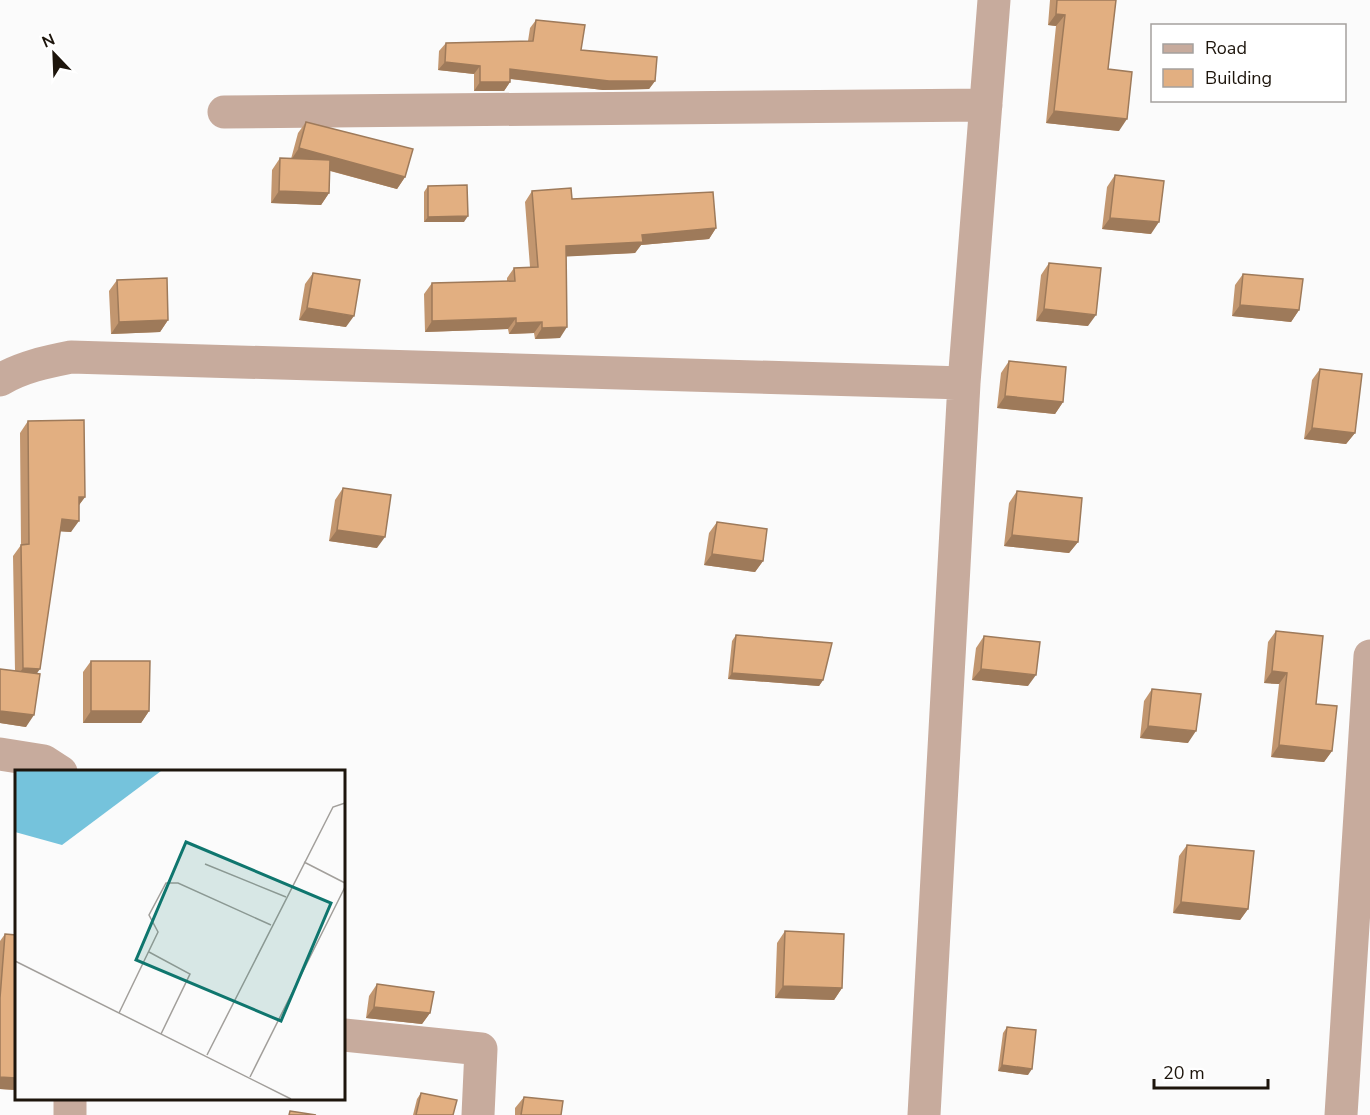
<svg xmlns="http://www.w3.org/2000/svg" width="1370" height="1115" font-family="'Nunito Sans',sans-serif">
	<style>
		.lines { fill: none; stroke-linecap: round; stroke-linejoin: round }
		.street { stroke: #c7ab9d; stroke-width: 33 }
		.wall { fill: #c2966f }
		.shaded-wall { fill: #9e7a5a }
		.building { fill: #e2af81; stroke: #9e7a5a; stroke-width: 1.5 }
		.inset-road { fill: none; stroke: #a29f9b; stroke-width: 1.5 }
		.view { fill: #0f766e; fill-opacity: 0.15; stroke: #0f766e; stroke-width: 3 }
		.inset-edge { fill: none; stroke: #1d150c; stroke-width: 3 }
	</style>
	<rect width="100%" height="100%" fill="#fbfbfb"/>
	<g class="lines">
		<path class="street" d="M224,112L986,105
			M0,380C22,367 46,362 71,357L964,383
			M0,754L44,761L61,772
			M344,1035L481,1049L478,1115
			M70,1115V1098
			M924,1115L964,383L994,0
			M1341,1115L1370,656"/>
	</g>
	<path class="wall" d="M1050,0H1116L1108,69L1119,131L1046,123L1056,26L1048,25Z
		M536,20L581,50L655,81L649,89L603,90L510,79V82L504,91H474V74L438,70L439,51L446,43L528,41L530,28Z
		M306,122L405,177L397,189L330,171L329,193L321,205L271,203L272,170L280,158L291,159L298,133Z
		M1115,175L1151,234L1102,229L1107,187Z
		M428,186L464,222H424V192Z
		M532,191L572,199L716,228L709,239L641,245L635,253L566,256L560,338L535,339L534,333L509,334L508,329L425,332L424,294L432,283L507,281V278L514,268L530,267L525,202Z
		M1049,263L1088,326L1036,321L1041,275Z
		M313,273L346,327L299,320L305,284Z
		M1243,274L1299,310L1291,322L1232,316L1235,285Z
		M117,280L168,320L160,332L111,334L109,291Z
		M1009,361L1063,402L1055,414L997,408L1001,373Z
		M1320,369L1355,433L1346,444L1304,439L1312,380Z
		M28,421L85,497L79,505L71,532L60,531L37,674L26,727L0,723V669L15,671L13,556L21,545L20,433Z
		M343,488L377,548L329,541L335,500Z
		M1017,491L1078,542L1069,553L1004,546L1009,503Z
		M717,522L763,561L755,572L704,565L709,533Z
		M1276,631L1316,704L1332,751L1324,762L1271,757L1279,684L1264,683L1268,642Z
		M736,635L823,680L819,686L728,679L732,641Z
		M984,636L1028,686L972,680L976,648Z
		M91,661L149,711L141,723H83V672Z
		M1152,689L1188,743L1140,738L1144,701Z
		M1187,845L1248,909L1240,920L1173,913L1179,856Z
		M785,931L842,988L834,1000L775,998L777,943Z
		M5,934L16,1090L0,1089V941Z
		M377,984L430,1013L422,1024L366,1018L369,996Z
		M1007,1027L1028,1075L998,1071L1003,1033Z
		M421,1093L453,1115H413L417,1099Z
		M524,1097L561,1115H515V1108Z"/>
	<path class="shaded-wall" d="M1056,14L1065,15L1056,26L1048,25Z
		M445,62L480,66L474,74L438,70Z
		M510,69L655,81L649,89L603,90L504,78Z
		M480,82H510L504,91H474Z
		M1054,111L1127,119L1119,131L1046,123Z
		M299,148L405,177L397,189L291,160Z
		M279,191L329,193L321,205L271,203Z
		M468,216L464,222H424L428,217Z
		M1110,218L1159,222L1151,234L1102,229Z
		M716,228L709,239L641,245L635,253L558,257L566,246L642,235Z
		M1240,305L1299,310L1291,322L1232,316Z
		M307,308L354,316L346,327L299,320Z
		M1044,309L1096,315L1088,326L1036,321Z
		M516,318L508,329L425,332L432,321Z
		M168,320L160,332L111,334L119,322Z
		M542,322L534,333L509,334L516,323Z
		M567,327L560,338L535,339L542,328Z
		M1005,396L1063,402L1055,414L997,408Z
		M1312,428L1355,433L1346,444L1304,439Z
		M79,497H85L76,509Z
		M62,519L79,521L71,532L53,531Z
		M337,530L385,537L377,548L329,541Z
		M1012,535L1078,542L1069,553L1004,546Z
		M712,554L763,561L755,572L704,565Z
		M23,668L40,669L32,680L15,679Z
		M981,669L1036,675L1028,686L972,680Z
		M1272,671L1287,673L1279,684L1264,683Z
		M732,673L823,680L819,686L728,679Z
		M0,711L34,715L26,727L0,723Z
		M91,711H149L141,723H83Z
		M1148,726L1196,731L1188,743L1140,738Z
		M1279,745L1332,751L1324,762L1271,757Z
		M1181,902L1248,909L1240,920L1173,913Z
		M783,986L842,988L834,1000L775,998Z
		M374,1007L430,1013L422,1024L366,1018Z
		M1002,1065L1032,1069L1028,1075L998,1071Z
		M0,1077L16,1078V1090L0,1089Z"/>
	<path class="building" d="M1057,0H1116L1108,69L1132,72L1127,119L1054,111L1065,15L1056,14Z
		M536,20L585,25L581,50L657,57L655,81H609L510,69V82H480V66L445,62L446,43L533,41Z
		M306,122L413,149L405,177L299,148Z
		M280,158L330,160L329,193L279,191Z
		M1115,175L1164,181L1159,222L1110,218Z
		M467,185L468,216L428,217V186Z
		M571,188L572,199L713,192L716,228L642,235L643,242L566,246L567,327L542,328V322L516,323V318L432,321V283L515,281L514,268L538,267L532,191Z
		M1049,263L1101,268L1096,315L1044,309Z
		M313,273L360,280L354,316L307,308Z
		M1243,274L1303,279L1299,310L1240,305Z
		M167,278L168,320L119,322L117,280Z
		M1009,361L1066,367L1063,402L1005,396Z
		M1320,369L1362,374L1355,433L1312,428Z
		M84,420L85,497H79V521L62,519L40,669L23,668L21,545L29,544L28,421Z
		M343,488L391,495L385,537L337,530Z
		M1017,491L1082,498L1078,542L1012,535Z
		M717,522L767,529L763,561L712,554Z
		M1276,631L1323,636L1316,704L1337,706L1332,751L1279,745L1287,673L1272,671Z
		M736,635L832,643L823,680L732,673Z
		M984,636L1040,642L1036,675L981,669Z
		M91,661H150L149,711H91Z
		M0,669L40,674L34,715L0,711Z
		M1152,689L1201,694L1196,731L1148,726Z
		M1187,845L1254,851L1248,909L1181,902Z
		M785,931L844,934L842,988L783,986Z
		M5,934L16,935V1078L0,1077V998Z
		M377,984L434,992L430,1013L374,1007Z
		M1007,1027L1036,1030L1032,1069L1002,1065Z
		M421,1093L457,1100L453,1115H416Z
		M524,1097L563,1101L561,1115H521Z
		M290,1111L316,1115H289Z"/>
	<g transform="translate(15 770)">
		<rect width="330" height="330" fill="#fbfbfb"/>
		<path d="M0,1H146L47,75L0,62Z" fill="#75c3dc"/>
		<path class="inset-road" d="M289,92L330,113M190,94L271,127M134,182L175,204L146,264M0,191L276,329M104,243L143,162L134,145L151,113H163L256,155M192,285L318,37L330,33M235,307L330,117"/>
		<path class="view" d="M171,72L316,133L266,251L121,190Z"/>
		<rect width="330" height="330" class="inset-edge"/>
	</g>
	<rect x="1151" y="24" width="195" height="78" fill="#ffffff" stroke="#a5a19e" stroke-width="1.5"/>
	<rect x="1163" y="44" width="30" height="9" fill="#c7ab9d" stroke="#a5a19e" stroke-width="1.5"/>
	<text x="1205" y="54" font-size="18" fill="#1d150c">Road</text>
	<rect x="1163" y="69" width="30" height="18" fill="#e2af81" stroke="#a5a19e" stroke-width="1.5"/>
	<text x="1205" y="84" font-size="18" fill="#1d150c">Building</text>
	<g transform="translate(54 54) rotate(337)" stroke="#ffffff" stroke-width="4.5" paint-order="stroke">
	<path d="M0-4.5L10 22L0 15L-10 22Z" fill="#1d150c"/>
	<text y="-9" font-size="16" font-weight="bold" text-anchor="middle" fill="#1d150c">N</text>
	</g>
	<path d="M1154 1079v9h114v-9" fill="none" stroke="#1d150c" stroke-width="3"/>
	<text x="1163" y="1079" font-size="18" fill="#1d150c" stroke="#ffffff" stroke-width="4.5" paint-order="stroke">20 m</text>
</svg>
